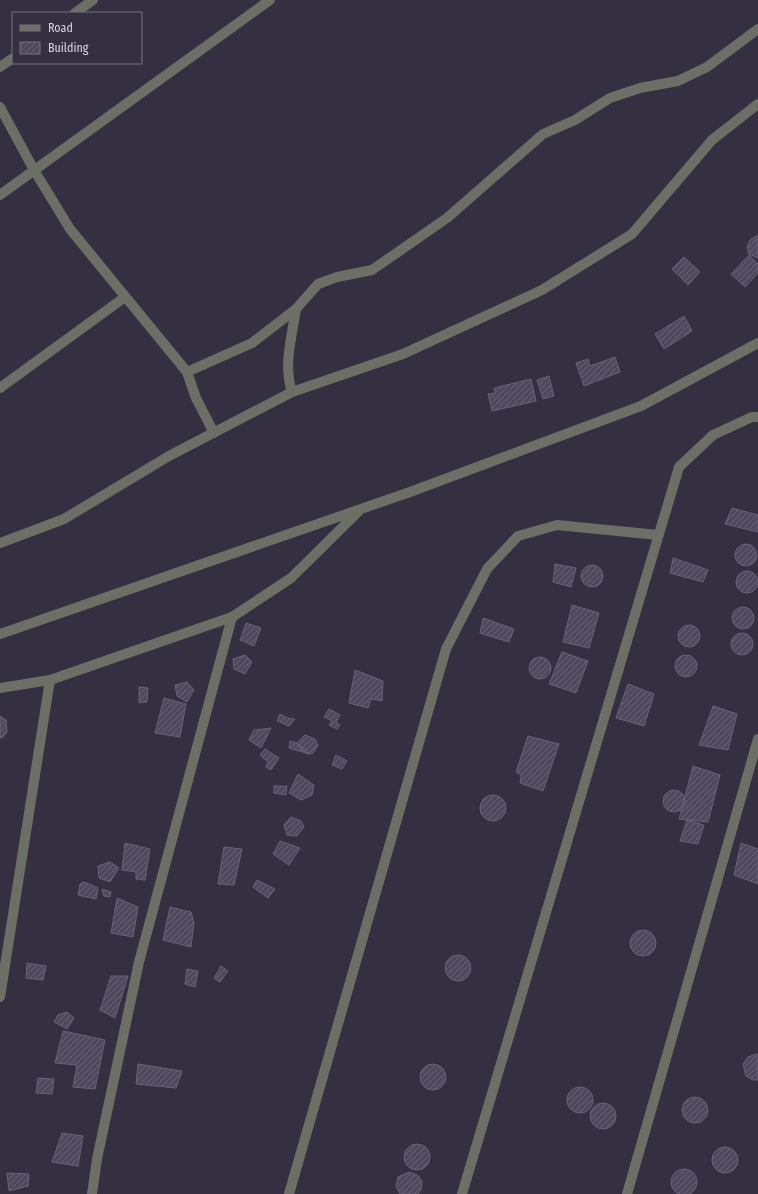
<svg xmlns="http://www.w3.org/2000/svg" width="758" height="1194" font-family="'Fira Sans Condensed',sans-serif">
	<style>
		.building { fill: url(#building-hatch); stroke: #686177 }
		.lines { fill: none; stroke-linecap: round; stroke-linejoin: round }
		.minor { stroke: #6c6f65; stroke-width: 10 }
	</style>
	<defs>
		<pattern id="building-hatch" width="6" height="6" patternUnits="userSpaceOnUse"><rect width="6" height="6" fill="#50495e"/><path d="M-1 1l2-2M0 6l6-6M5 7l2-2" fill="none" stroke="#686275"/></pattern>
	</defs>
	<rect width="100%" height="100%" fill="#352f42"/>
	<path class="building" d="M756,236H758V258L749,254L747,247L750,240Z
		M749,255L758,264V273L745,287L731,274Z
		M684,257L700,272L688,285L672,269Z
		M684,316L692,331L664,349L655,334Z
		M615,357L620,372L584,386L576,363L588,359L590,366Z
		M549,376L554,396L543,399L537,380Z
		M531,379L536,401L492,411L488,394L495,393L494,388Z
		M732,508L758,515V532L725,524Z
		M735 555a11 11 0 1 1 22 0a11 11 0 1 1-22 0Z
		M673,558L708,570L703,582L670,573Z
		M555,564L576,568L571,587L553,582Z
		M581 576a11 11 0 1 1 22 0a11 11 0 1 1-22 0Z
		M736 582a11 11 0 1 1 22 0a11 11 0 1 1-22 0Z
		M572,605L599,613L589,648L563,642Z
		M732 618a11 11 0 1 1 22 0a11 11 0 1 1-22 0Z
		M483,618L514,629L509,642L480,633Z
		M246,623L261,628L254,646L240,640Z
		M678 636a11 11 0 1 1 22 0a11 11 0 1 1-22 0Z
		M731 644a11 11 0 1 1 22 0a11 11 0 1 1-22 0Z
		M562,652L588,661L576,693L549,684Z
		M675 666a11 11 0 1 1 22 0a11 11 0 1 1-22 0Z
		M245,655L252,662L245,674L234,669L233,659Z
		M529 668a11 11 0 1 1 22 0a11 11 0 1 1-22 0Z
		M355,670L383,681L382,701L371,699L368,708L349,703Z
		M187,682L194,690L187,702L177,696L175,685Z
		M628,684L654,694L644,726L616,718Z
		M139,687L148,688L147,702L139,703Z
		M164,698L186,704L180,737L155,733Z
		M713,706L737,714L728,750L699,745Z
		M329,709L340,715L336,722L340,725L337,729L329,725L332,721L324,717Z
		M280,714L288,718L295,719L289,726L277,721Z
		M0,716L6,720L7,732L2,738H0Z
		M271,728L261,748L249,740L254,730Z
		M305,735L315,739L318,745L313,753L309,754L302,750L297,743Z
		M528,736L559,744L543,791L520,783L521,775L516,772Z
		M290,741L297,743L309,754L289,748Z
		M265,749L279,758L271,770L266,767L268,762L260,755Z
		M336,755L347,761L342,769L332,765Z
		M693,766L720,775L708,822L679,819Z
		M298,774L314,785L312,795L301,800L289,793Z
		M274,786H287L286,795L274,793Z
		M663 801a11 11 0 1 1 22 0a11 11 0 1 1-22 0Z
		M480 808a13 13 0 1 1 26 0a13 13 0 1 1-26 0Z
		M291,817L301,821L304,827L297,836L287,835L284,825Z
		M687,820L704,825L698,844L680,841Z
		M280,841L300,848L289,865L273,854Z
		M125,843L150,849L145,880L136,879V872L122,870Z
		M741,843L758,849V884L734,875Z
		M224,847L242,849L234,885L218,884Z
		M110,862L119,868L110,882L99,878L98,866Z
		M257,880L275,889L268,898L253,887Z
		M84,882L98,888L96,899L78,895L80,884Z
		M102,889L111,892L110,897L104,896Z
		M117,898L138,907L133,937L111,933Z
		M170,907L191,912L194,923L191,947L163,940Z
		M630 943a13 13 0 1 1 26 0a13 13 0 1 1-26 0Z
		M445 968a13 13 0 1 1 26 0a13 13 0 1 1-26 0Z
		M27,963L46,966L43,980L26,978Z
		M221,966L228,971L220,982L214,978Z
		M187,969L198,971L195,987L185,984Z
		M111,976H128L115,1018L100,1010Z
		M67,1012L74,1018L67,1029L54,1022L58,1015Z
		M63,1031L105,1040L95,1089L73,1087L77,1065L55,1063Z
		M756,1054L758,1055V1080H753L746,1076L743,1064L748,1057Z
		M138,1064L182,1071L176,1088L136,1084Z
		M420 1077a13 13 0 1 1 26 0a13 13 0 1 1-26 0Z
		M38,1078L54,1079L52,1094L36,1093Z
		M567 1100a13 13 0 1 1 26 0a13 13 0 1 1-26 0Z
		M682 1110a13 13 0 1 1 26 0a13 13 0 1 1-26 0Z
		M590 1116a13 13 0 1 1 26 0a13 13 0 1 1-26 0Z
		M62,1133L83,1136L78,1166L52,1162Z
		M404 1157a13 13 0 1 1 26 0a13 13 0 1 1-26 0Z
		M712 1160a13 13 0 1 1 26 0a13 13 0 1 1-26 0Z
		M671 1182a13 13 0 1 1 26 0a13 13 0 1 1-26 0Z
		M409,1172L417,1175L420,1178L422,1182L421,1190L418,1194H400L396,1186L398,1177Z
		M7,1173L29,1174L28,1186L9,1191Z"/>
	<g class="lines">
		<path class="minor" d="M75,13L93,0
			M0,67L13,58
			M0,107L34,170L70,229L187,372L196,398L214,433
			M0,195L270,0
			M187,372L252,343L296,309L318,284L337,277L372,270L447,218L543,134L575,120L610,98L640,88L678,81L707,67L758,29
			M0,388L125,297
			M292,392C283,365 292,336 296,309
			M0,543L64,519L169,456L292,392L403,354L542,290L632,234L712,140L758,104
			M0,634L410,492L641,406L758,343
			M0,688L50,680L232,617L291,578L359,511
			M0,997L50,680
			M92,1194L97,1159L139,962L232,617
			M289,1194L446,649L487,569L518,536L557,525L658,535
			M462,1194L679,467L713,435L752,417H758
			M627,1194L758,739"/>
	</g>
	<rect x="12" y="12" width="130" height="52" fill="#352f42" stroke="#767182"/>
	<rect x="20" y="25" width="20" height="6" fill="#6c6f65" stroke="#767182"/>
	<text x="48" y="32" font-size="12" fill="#d8d5e1">Road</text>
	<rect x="20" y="42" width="20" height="12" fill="url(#building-hatch)" stroke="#767182"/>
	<text x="48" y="52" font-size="12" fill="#d8d5e1">Building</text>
</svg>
